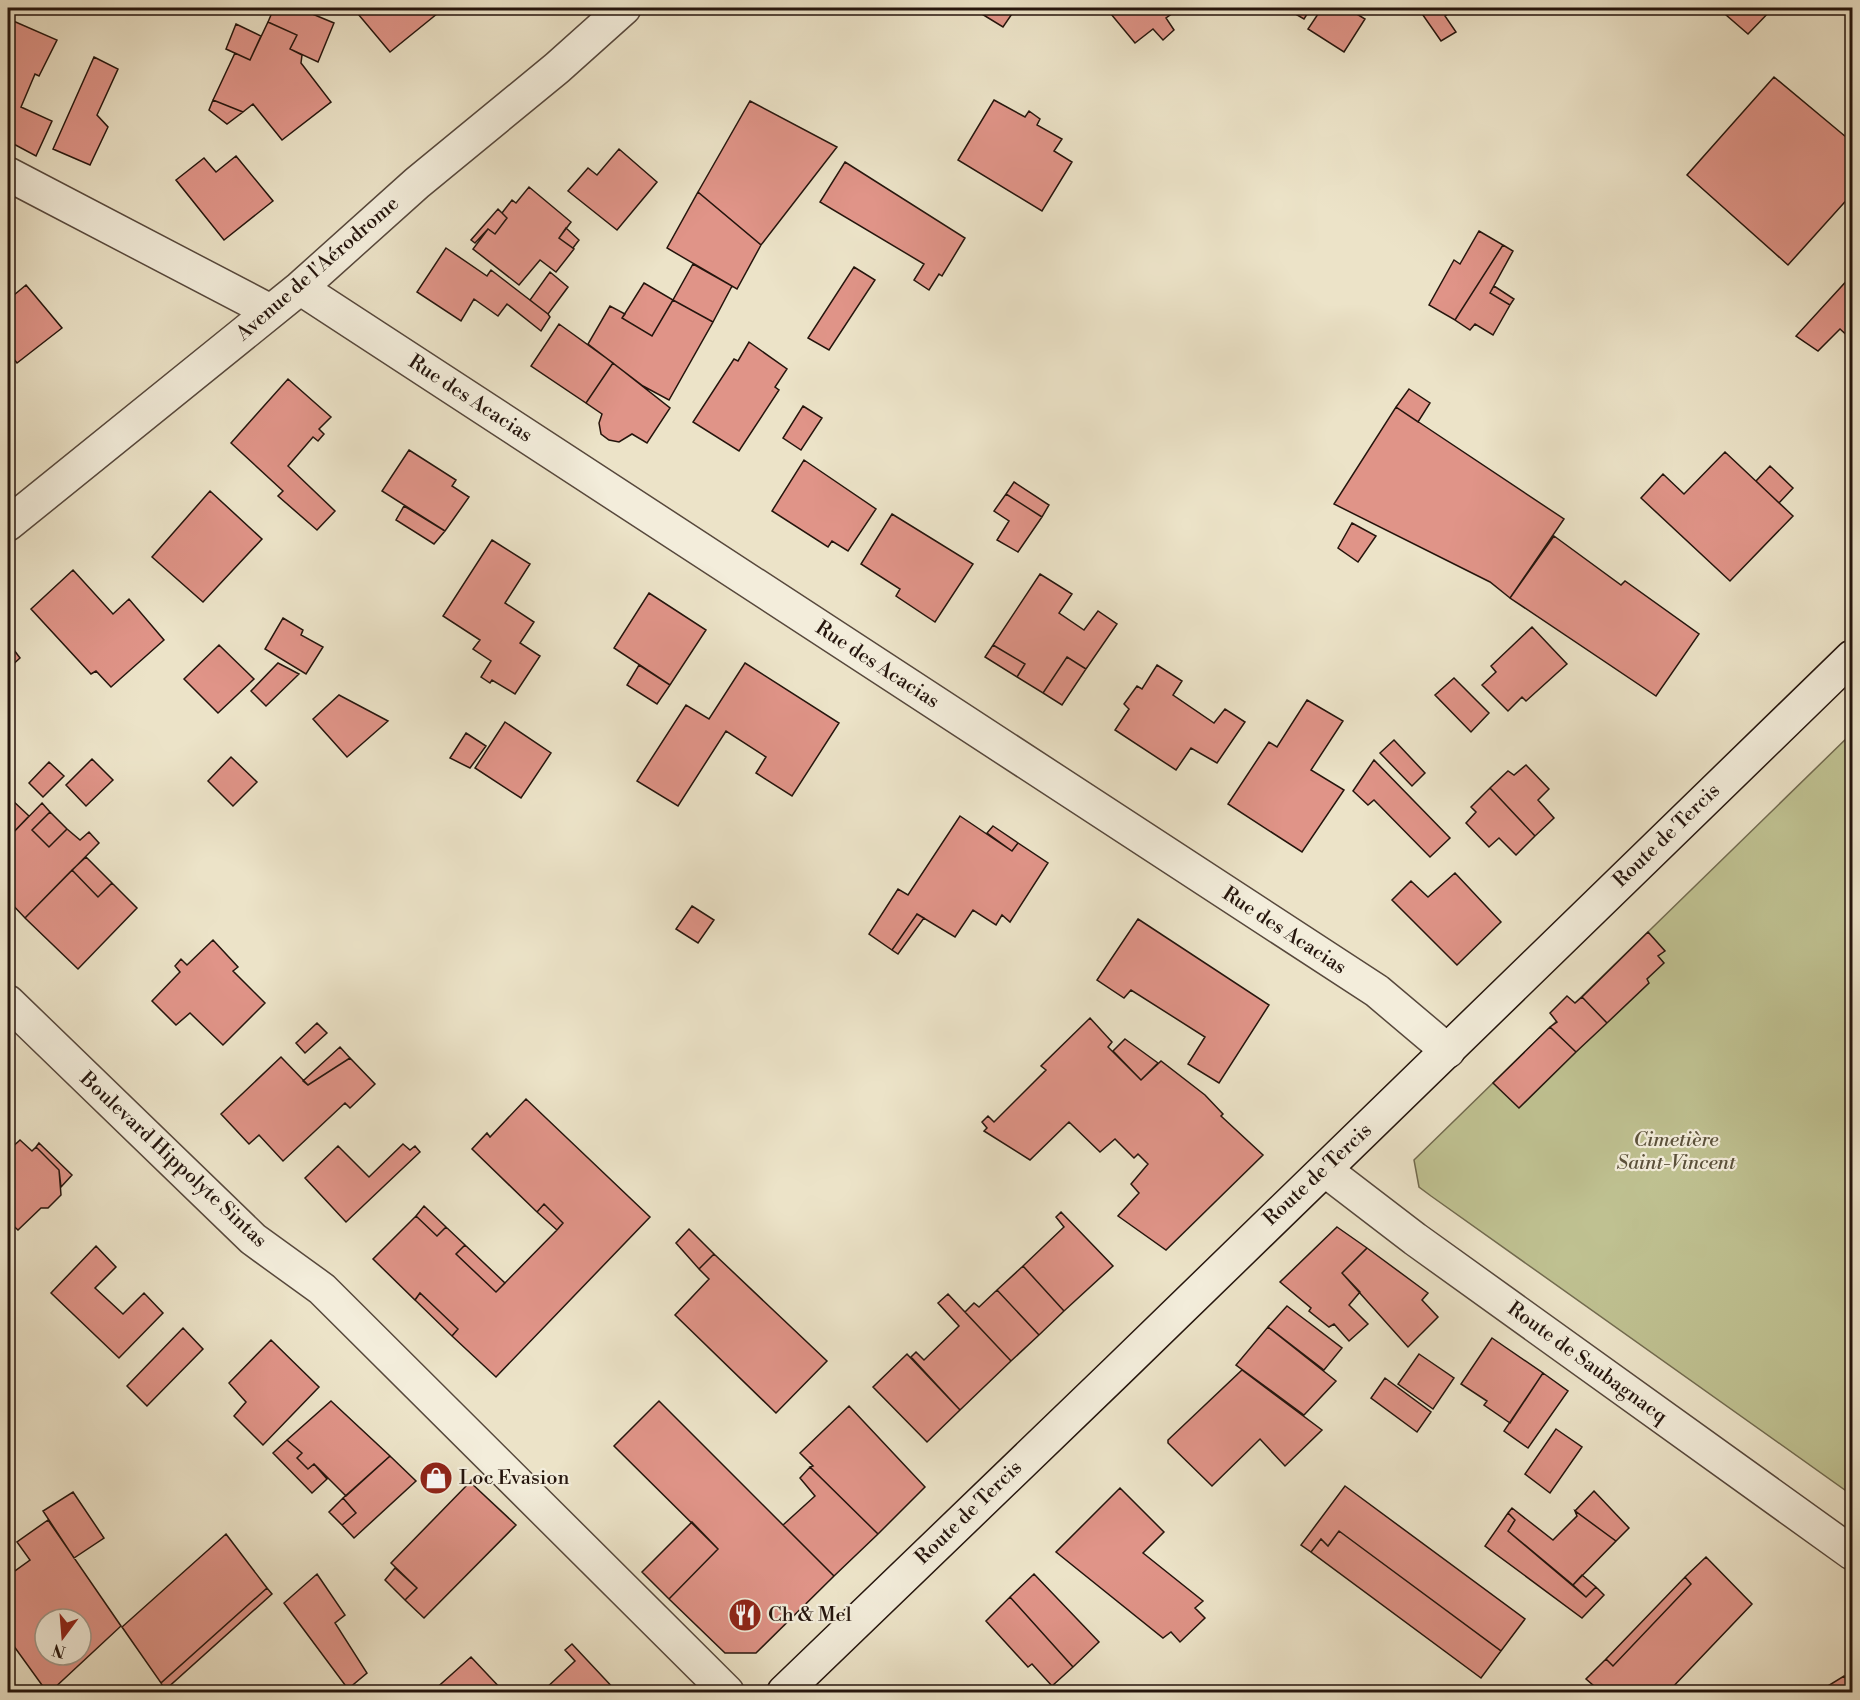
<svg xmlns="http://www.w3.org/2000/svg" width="1860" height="1700" font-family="'Libre Bodoni',serif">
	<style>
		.green { fill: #bfc191; stroke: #726b4f; stroke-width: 1.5 }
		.building { fill: #e09488; stroke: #25150d; stroke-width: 1.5; fill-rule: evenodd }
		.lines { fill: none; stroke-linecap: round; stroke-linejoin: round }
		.street-casing { stroke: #57483c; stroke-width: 36 }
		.secondary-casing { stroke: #25150d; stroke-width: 36 }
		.street { stroke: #f3eddb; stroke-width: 33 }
		.secondary { stroke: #f3eddb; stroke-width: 33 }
		.labels { text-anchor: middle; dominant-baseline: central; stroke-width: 4.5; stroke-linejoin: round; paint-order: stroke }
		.street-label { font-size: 20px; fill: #25150d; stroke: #f3eddb }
		.park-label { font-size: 20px; font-style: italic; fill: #5b513b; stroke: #f3eddb }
		.poi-label { font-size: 20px; fill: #25150d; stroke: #f3eddb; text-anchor: start }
	</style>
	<rect width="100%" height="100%" fill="#ece3c8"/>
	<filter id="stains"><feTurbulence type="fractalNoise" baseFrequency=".00333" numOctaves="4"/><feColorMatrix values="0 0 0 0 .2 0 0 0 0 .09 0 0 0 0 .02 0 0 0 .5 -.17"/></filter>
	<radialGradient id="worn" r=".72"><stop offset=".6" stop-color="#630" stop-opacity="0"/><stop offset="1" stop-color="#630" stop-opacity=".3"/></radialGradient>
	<path class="green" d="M1852,733V1495L1431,1196L1419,1187L1414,1160Z"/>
	<path class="building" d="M274,8H298L334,23L318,62L290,49L297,35L268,22Z
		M353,8H442L443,9L390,52Z
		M980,8H1016L1003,27L977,11Z
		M1106,8H1173L1176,11L1166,18L1174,30L1163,40L1153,29L1135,43Z
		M1285,8H1311L1304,19Z
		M1322,8H1347L1365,19L1344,52L1308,29Z
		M1418,8H1457L1445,16L1456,32L1441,41Z
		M1718,8H1773L1748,34Z
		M11,20L57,40L39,76L35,74L21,107L52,121L36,156L8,141V29Z
		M268,22L297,35L290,49L302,55L301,63L331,102L282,140L253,104L243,112L213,100L235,53L250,60Z
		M236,24L261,36L250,60L226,49Z
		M94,57L118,69L97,115L108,127L90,165L53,149Z
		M1774,77L1852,142V194L1788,265L1687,175Z
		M213,100L243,112L227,124L209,110Z
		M994,100L1025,117L1029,111L1040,119L1037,125L1062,139L1054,151L1072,162L1042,211L958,160Z
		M750,101L837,147L761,245L698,192Z
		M619,149L657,182L617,230L568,191L588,168L597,175Z
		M236,156L273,201L224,240L176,180L204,158L216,172Z
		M845,162L965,238L942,276L939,274L929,290L914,280L924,264L820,202Z
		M529,187L571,222L559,238L574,249L556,272L540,260L519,285L473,249L488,229L495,234L507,218L502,213L512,200L516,203Z
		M698,192L761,245L737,289L667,248Z
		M498,209L507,218L495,234L488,229L475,243L471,240Z
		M566,228L579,240L573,248L559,238Z
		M1479,231L1503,245L1455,320L1429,305L1454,260L1460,264Z
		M1503,245L1513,251L1490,293L1510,305L1493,335L1475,324L1470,330L1455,320Z
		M446,248L487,276L491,270L548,314L550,317L541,331L507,304L498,316L474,299L461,321L417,292Z
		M693,264L732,286L713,322L673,300Z
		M854,267L875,280L829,350L808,338Z
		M550,272L568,287L548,314L530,300Z
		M1852,275V340L1840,329L1818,351L1796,336Z
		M644,283L673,300L652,336L622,318Z
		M26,285L62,328L17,363L8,352V300Z
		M1494,286L1514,299L1510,305L1490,293Z
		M673,300L713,322L669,400L643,386L588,344L610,306L625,314L622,318L652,336Z
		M559,324L613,363L586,403L531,366Z
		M749,342L787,369L775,387L779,390L739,451L693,422L734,359L738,361Z
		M613,363L670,408L647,443L632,434L619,442L609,440L601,434L599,423L602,414L586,403Z
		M288,379L331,417L319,429L324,434L318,441L313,437L288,466L335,511L317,530L278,496L283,491L231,443Z
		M1409,389L1430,403L1418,422L1396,407Z
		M803,406L822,418L801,450L783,438Z
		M1396,407L1564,519L1510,598L1490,582L1334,504Z
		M409,450L456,480L452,486L469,497L445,531L382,491Z
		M1725,452L1793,516L1730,581L1641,498L1663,474L1684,494Z
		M804,460L876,509L848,551L832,541L828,547L772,511Z
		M1770,466L1793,488L1779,503L1756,481Z
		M1014,482L1049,505L1042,517L1006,494Z
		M210,491L262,539L203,602L152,557Z
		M1006,494L1042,517L1018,552L997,540L1009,521L994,511Z
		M404,506L445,531L434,544L396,520Z
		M892,514L973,564L935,622L896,596L900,589L861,564Z
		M1352,523L1376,536L1358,562L1338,548Z
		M1554,536L1621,585L1625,581L1699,634L1656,696L1510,598Z
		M492,540L530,564L505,603L534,622L520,643L540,656L515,694L492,680L490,683L481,677L491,661L473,649L480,640L443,616Z
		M73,570L113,614L129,599L164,640L111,687L96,671L91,674L31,609Z
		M1040,574L1072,594L1059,613L1084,630L1098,611L1117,624L1086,669L1067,657L1043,693L1017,677L1025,664L993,645Z
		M649,593L706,630L670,685L614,648Z
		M283,618L303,630L301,635L323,647L306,674L265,649Z
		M1532,627L1567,664L1526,701L1522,697L1508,711L1482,685L1496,672L1491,666Z
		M8,642L20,658L8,669Z
		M219,645L254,679L218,713L184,679Z
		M993,645L1025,664L1017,677L985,657Z
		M1067,657L1086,669L1062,705L1043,693Z
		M278,663L299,674L266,706L251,691Z
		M745,663L839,723L792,796L756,773L766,757L726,731L678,806L637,781L686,705L709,719Z
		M639,665L670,685L657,704L627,685Z
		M1157,665L1182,681L1173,695L1214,723L1225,709L1245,722L1217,763L1191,748L1176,770L1115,730L1129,709L1124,704L1137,686L1142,689Z
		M1454,678L1489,713L1471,732L1435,695Z
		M339,695L388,721L347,757L313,719Z
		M1307,700L1343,721L1311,770L1344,790L1302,852L1228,804L1269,742L1277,747Z
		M505,722L551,753L521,798L475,768Z
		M466,733L486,746L470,768L450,758Z
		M1394,740L1425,773L1412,786L1380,753Z
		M231,757L257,782L233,806L208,781Z
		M92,759L113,780L86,806L66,785Z
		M1374,760L1450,838L1430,857L1374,800L1368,805L1353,791Z
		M49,762L64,776L43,797L29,783Z
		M1526,765L1549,789L1538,800L1554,818L1535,836L1490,788L1508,771L1514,775Z
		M1490,788L1535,836L1516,855L1499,838L1489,847L1466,823L1476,812L1471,807Z
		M11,799L29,816L8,838V802Z
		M42,803L50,812L32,830L49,847L67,829L80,840L89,832L99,843L25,918L8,900V838Z
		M50,812L67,829L49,847L32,830Z
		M960,816L1012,851L1018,843L1048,863L1010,922L1002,915L996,925L973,910L955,937L917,914L892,950L869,934L898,889L908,895Z
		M993,826L1018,843L1012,851L987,833Z
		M86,857L112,883L98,897L72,870Z
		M72,870L98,897L112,883L137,908L78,969L25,918Z
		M1455,873L1501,922L1457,965L1392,900L1411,881L1428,897Z
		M692,906L714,920L698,943L676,929Z
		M917,914L924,918L898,954L892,950Z
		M1138,919L1269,1005L1219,1083L1188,1064L1205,1037L1131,990L1124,998L1097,980Z
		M1648,932L1665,951L1658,956L1664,963L1647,979L1649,983L1607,1023L1582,997Z
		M213,940L238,967L233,971L265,1003L223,1045L190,1013L176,1025L152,1001L180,972L175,966L181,959L187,965Z
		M1567,996L1575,1003L1582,997L1607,1023L1576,1052L1550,1027L1557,1022L1550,1013Z
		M1090,1018L1112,1042L1108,1047L1141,1080L1161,1061L1205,1095L1223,1114L1221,1116L1263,1155L1166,1250L1118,1216L1139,1193L1131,1184L1148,1164L1138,1154L1134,1158L1115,1139L1100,1152L1069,1122L1030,1160L984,1131L987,1128L982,1122L988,1116L994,1122L1046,1070L1041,1066Z
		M317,1023L327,1033L305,1053L296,1043Z
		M1550,1027L1576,1052L1519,1108L1493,1083Z
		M1125,1039L1158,1063L1141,1080L1113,1051Z
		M340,1047L350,1058L308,1085L303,1081Z
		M281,1057L308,1085L350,1058L375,1084L350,1108L345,1103L283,1161L259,1135L249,1144L221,1114Z
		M526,1099L650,1217L496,1377L452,1336L458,1329L420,1293L415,1300L373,1259L416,1216L437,1236L446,1227L465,1245L456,1254L496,1292L557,1230L563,1223L544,1204L537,1212L472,1149L487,1133L490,1137Z
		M20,1140L32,1151L36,1147L59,1170L61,1195L48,1208H41L18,1230L8,1221V1151Z
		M39,1143L72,1175L61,1187L59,1170L36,1147Z
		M403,1144L410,1150L415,1146L420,1152L346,1222L305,1178L338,1146L369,1177Z
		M544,1204L563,1223L557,1230L537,1212Z
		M424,1206L446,1227L437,1236L416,1216Z
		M1061,1212L1113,1266L1064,1311L1023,1266L1064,1227L1056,1217Z
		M1337,1227L1367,1248L1342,1273L1360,1292L1349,1305L1368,1324L1349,1341L1334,1324L1329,1327L1309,1311L1311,1308L1280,1282Z
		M689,1229L714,1254L699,1269L676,1243Z
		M465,1245L505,1283L496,1292L456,1254Z
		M96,1246L116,1267L95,1288L123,1314L144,1293L163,1313L119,1358L51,1293Z
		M1367,1248L1428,1293L1422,1300L1438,1317L1408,1347L1342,1273Z
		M714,1254L827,1361L776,1413L675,1315L709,1279L699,1269Z
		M1023,1266L1064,1311L1039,1335L997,1290Z
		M997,1290L1039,1335L1011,1361L965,1312L974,1303L979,1307Z
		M420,1293L458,1329L452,1336L415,1300Z
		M948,1294L1011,1361L960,1410L911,1357L916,1352L924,1360L959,1326L938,1303Z
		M1287,1306L1342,1348L1324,1370L1268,1327Z
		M1268,1327L1336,1381L1304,1415L1236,1365Z
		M183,1328L203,1349L147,1406L127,1386Z
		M1492,1338L1543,1373L1510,1423L1484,1405L1487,1401L1461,1384Z
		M271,1340L319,1387L263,1445L234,1416L246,1402L229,1383Z
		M907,1354L960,1410L927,1442L873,1387Z
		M1419,1354L1454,1378L1433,1409L1398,1384Z
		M1242,1370L1322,1430L1285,1466L1260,1439L1212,1486L1168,1443V1440Z
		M1543,1373L1568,1391L1528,1448L1504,1431Z
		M1385,1378L1431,1412L1417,1432L1371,1398Z
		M331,1401L390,1456L346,1496L314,1464L308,1469L297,1458L302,1453L287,1440Z
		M659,1401L834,1576L756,1653H725L669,1599L718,1549L614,1446Z
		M849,1406L925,1487L878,1534L810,1467L813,1466L800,1453Z
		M1556,1429L1582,1447L1550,1493L1525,1474Z
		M287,1440L302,1453L297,1458L308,1469L314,1464L327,1479L312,1493L273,1453Z
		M390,1456L416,1481L354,1538L342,1525L356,1513L343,1498Z
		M810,1467L878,1534L834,1576L783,1525L815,1496L800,1478Z
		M470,1482L516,1525L424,1618L405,1600L417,1588L391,1563Z
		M1345,1486L1525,1619L1501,1651L1339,1531L1328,1546L1321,1539L1311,1552L1301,1545Z
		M1120,1488L1164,1532L1143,1553L1203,1601L1195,1608L1205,1618L1180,1642L1171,1632L1163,1638L1056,1552Z
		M1594,1491L1629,1528L1616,1541L1575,1511Z
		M73,1492L104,1538L74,1558L43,1511Z
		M343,1498L356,1513L342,1525L329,1512Z
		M1512,1508L1553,1540L1577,1516L1575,1511L1616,1541L1573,1585L1508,1531L1515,1520L1508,1513Z
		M1508,1513L1515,1520L1508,1531L1586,1597L1596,1587L1604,1595L1582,1618L1485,1546Z
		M48,1520L121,1626L50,1692H47L8,1638V1576L30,1560L17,1542ZM45,1619H81V1655H45Z
		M692,1522L718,1549L669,1599L642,1572Z
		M1339,1531L1501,1651L1481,1678L1311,1552L1321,1539L1328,1546Z
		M226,1534L267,1588L161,1683L122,1627Z
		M1706,1557L1752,1604L1668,1692H1601L1586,1679L1606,1659L1613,1666L1691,1584L1685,1577Z
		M395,1568L417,1588L405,1600L385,1580Z
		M317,1574L345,1615L335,1623L367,1673L348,1689L284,1603Z
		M1034,1574L1099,1642L1073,1667L1010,1597Z
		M1582,1575L1596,1587L1586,1597L1573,1585Z
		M1685,1577L1691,1584L1613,1666L1606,1659Z
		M267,1588L272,1594L165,1690L161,1683Z
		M1010,1597L1073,1667L1052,1686L1032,1664L1028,1667L986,1621Z
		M572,1644L617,1692H542L575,1661L565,1650Z
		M471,1657L504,1692H432Z
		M1844,1676L1852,1687V1692H1818Z"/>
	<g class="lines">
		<g class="street-casing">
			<path id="street" d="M8,174L270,311
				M300,288L1377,991L1448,1051
				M8,524L300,288L417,183L557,68L624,8
				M8,1002L253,1239L322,1289L727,1692
				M1325,1170L1415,1239L1852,1553"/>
		</g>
		<g class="secondary-casing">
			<path id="secondary" d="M784,1692C1142,1349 1497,1002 1852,657"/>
		</g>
		<use href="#street" class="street"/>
		<use href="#secondary" class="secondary"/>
	</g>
	<defs>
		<g id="shop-disc" transform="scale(1.725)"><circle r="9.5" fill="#8f2418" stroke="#f3eddb"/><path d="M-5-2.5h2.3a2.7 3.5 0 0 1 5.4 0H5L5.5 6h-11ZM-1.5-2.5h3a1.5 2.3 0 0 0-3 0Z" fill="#fff"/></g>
		<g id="restaurant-disc" transform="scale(1.725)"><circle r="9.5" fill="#8f2418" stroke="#f3eddb"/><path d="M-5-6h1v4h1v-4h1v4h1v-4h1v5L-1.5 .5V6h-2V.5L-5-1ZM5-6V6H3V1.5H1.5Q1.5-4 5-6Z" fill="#fff"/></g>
	</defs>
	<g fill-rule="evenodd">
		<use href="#shop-disc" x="436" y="1478"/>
		<use href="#restaurant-disc" x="745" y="1615"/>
	</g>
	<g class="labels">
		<g class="street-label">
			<text transform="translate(318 269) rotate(-41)">Avenue de l'Aérodrome</text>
			<text transform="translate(470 399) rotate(33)">Rue des Acacias</text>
			<text transform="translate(877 665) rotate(33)">Rue des Acacias</text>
			<text transform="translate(1667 836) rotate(-44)">Route de Tercis</text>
			<text transform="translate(1284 931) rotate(33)">Rue des Acacias</text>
			<text transform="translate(173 1160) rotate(43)">Boulevard Hippolyte Sintas</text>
			<text transform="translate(1318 1175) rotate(-43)">Route de Tercis</text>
			<text transform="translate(1587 1363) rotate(36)">Route de Saubagnacq</text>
			<text transform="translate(969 1513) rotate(-44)">Route de Tercis</text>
		</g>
		<g class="park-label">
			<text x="1676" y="1140">Cimetière<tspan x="1676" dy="23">Saint-Vincent</tspan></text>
		</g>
		<g class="poi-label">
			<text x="459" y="1478">Loc Evasion</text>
			<text x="768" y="1615">Ch &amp; Mel</text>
		</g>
	</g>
	<rect width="1860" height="1700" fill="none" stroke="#ece3c8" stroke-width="30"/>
	<rect x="9" y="9" width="1842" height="1682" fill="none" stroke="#25150d" stroke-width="3"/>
	<rect x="15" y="15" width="1830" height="1670" fill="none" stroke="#25150d" stroke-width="1.5"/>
	<g transform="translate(63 1637) rotate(196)"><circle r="28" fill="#f3eddb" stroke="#a19789" stroke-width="1.5"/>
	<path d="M0-4.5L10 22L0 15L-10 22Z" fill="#8f2418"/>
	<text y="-9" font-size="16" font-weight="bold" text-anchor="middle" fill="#25150d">N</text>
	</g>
	<rect width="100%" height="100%" filter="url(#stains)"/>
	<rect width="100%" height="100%" fill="url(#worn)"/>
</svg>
